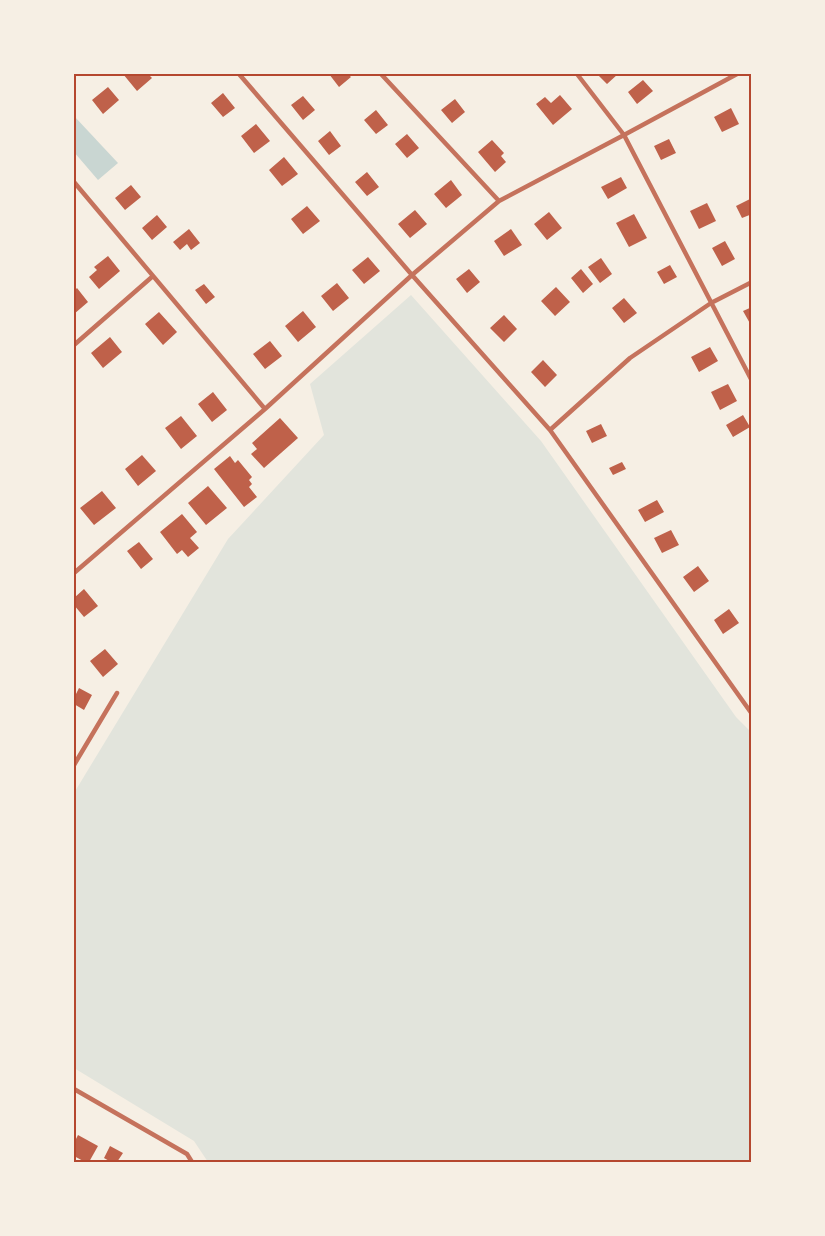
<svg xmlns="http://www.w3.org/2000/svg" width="825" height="1236" font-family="'Roboto Serif',serif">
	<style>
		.green { fill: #e2e4dc }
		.water { fill: #c9d6d2 }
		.building { fill: #bf614a }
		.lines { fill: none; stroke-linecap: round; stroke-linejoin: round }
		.minor { stroke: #c5725c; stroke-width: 4.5 }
		.neatline { fill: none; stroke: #b5482f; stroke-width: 2 }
	</style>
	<rect width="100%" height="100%" fill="#f6efe4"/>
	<path class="green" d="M411,295L541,441L736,717L751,732V1162H208L194,1141L74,1068V793L228,539L324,435L310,384Z"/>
	<path class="water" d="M74,116L118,163L98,180L74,152Z"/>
	<path class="building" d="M123,74H148L152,78L137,91Z
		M329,74H348L351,77L339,87Z
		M597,74H618L607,84Z
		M643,80L653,91L637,104L628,92Z
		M108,87L119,100L103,114L92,100Z
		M223,93L235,108L223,117L211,103Z
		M560,95L572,109L553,125L536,104L545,97L551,103Z
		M303,96L315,110L303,120L291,105Z
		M455,99L465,112L452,123L441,110Z
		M731,108L739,124L722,132L714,117Z
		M376,110L388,125L376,134L364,120Z
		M256,124L270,141L254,153L241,136Z
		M330,131L341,146L329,155L318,141Z
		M407,134L419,148L407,158L395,144Z
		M669,139L676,153L661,160L654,146Z
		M492,140L504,153L501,156L506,162L495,172L478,152Z
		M284,157L298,174L282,186L269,170Z
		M367,172L379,187L367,196L355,182Z
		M621,177L627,188L608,199L601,187Z
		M451,180L462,195L446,208L434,194Z
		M131,185L141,197L125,210L115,198Z
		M752,198V214L742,218L736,206Z
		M707,203L716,221L699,229L690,211Z
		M307,206L320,221L303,234L291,219Z
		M415,210L427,224L410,238L398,224Z
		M549,212L562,228L547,240L534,224Z
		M634,214L647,238L629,247L616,223Z
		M157,215L167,227L152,240L142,228Z
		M189,229L200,243L191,250L187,244L180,250L173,242Z
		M511,229L522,245L504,256L494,241Z
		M725,241L735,259L722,266L712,248Z
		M108,256L120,271L99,289L89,277L97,270L94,267Z
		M368,257L380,271L364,284L352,270Z
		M601,258L612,274L600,283L588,267Z
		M670,265L677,277L664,284L657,272Z
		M469,269L480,282L467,293L456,279Z
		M581,269L593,284L583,293L571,278Z
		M337,283L349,298L333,311L321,296Z
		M204,284L215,297L206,304L195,290Z
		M556,287L570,302L555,316L541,301Z
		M77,288L88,302L74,314V291Z
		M624,298L637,313L624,323L612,308Z
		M752,307V327L743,311Z
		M303,311L316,327L298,342L285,326Z
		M159,312L177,332L163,345L145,324Z
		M504,315L517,329L504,342L490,328Z
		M110,337L122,352L103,368L91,353Z
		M270,341L282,356L265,369L253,354Z
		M710,347L718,361L699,372L691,357Z
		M543,360L557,375L545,387L531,372Z
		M728,384L737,401L720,410L711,392Z
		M213,392L227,410L212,422L198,404Z
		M743,415L750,427L733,437L726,425Z
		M181,416L197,436L181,449L165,428Z
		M280,418L298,438L264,468L251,454L257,449L252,443Z
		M601,424L607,436L592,443L586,431Z
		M142,455L156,471L138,486L125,469Z
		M230,456L235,463L238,460L252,477L249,480L252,484L249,487L257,497L244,507L214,469Z
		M622,462L626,469L613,475L609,468Z
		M208,486L227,508L206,525L188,503Z
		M102,491L116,508L94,525L80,508Z
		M657,500L664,512L645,522L638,510Z
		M182,514L197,532L190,538L199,548L188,557L182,550L177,554L160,532Z
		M671,530L679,545L662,553L654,538Z
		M139,542L153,559L141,569L127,551Z
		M698,566L709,581L694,592L683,577Z
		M84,589L98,606L84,617L74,605V598Z
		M729,609L739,623L723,634L714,620Z
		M105,649L118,664L103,677L90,661Z
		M79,688L92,695L84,710L74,704V698Z
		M78,1135L98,1146L89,1162H85L74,1156V1143Z
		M110,1146L123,1153L117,1162H111L104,1158Z"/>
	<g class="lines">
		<path class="minor" d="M239,74L412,275L550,430L752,714
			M381,74L499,201
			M577,74L624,135L752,381
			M74,182L265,409
			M74,345L153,276
			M550,430L630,358L711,303L752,282
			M74,573L265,409L412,275L499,201L624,135L737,74
			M74,765L117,693
			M74,1089L187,1154L192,1162"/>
	</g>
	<rect width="825" height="1236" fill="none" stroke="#f6efe4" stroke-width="150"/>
	<rect x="75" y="75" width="675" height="1086" class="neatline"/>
</svg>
